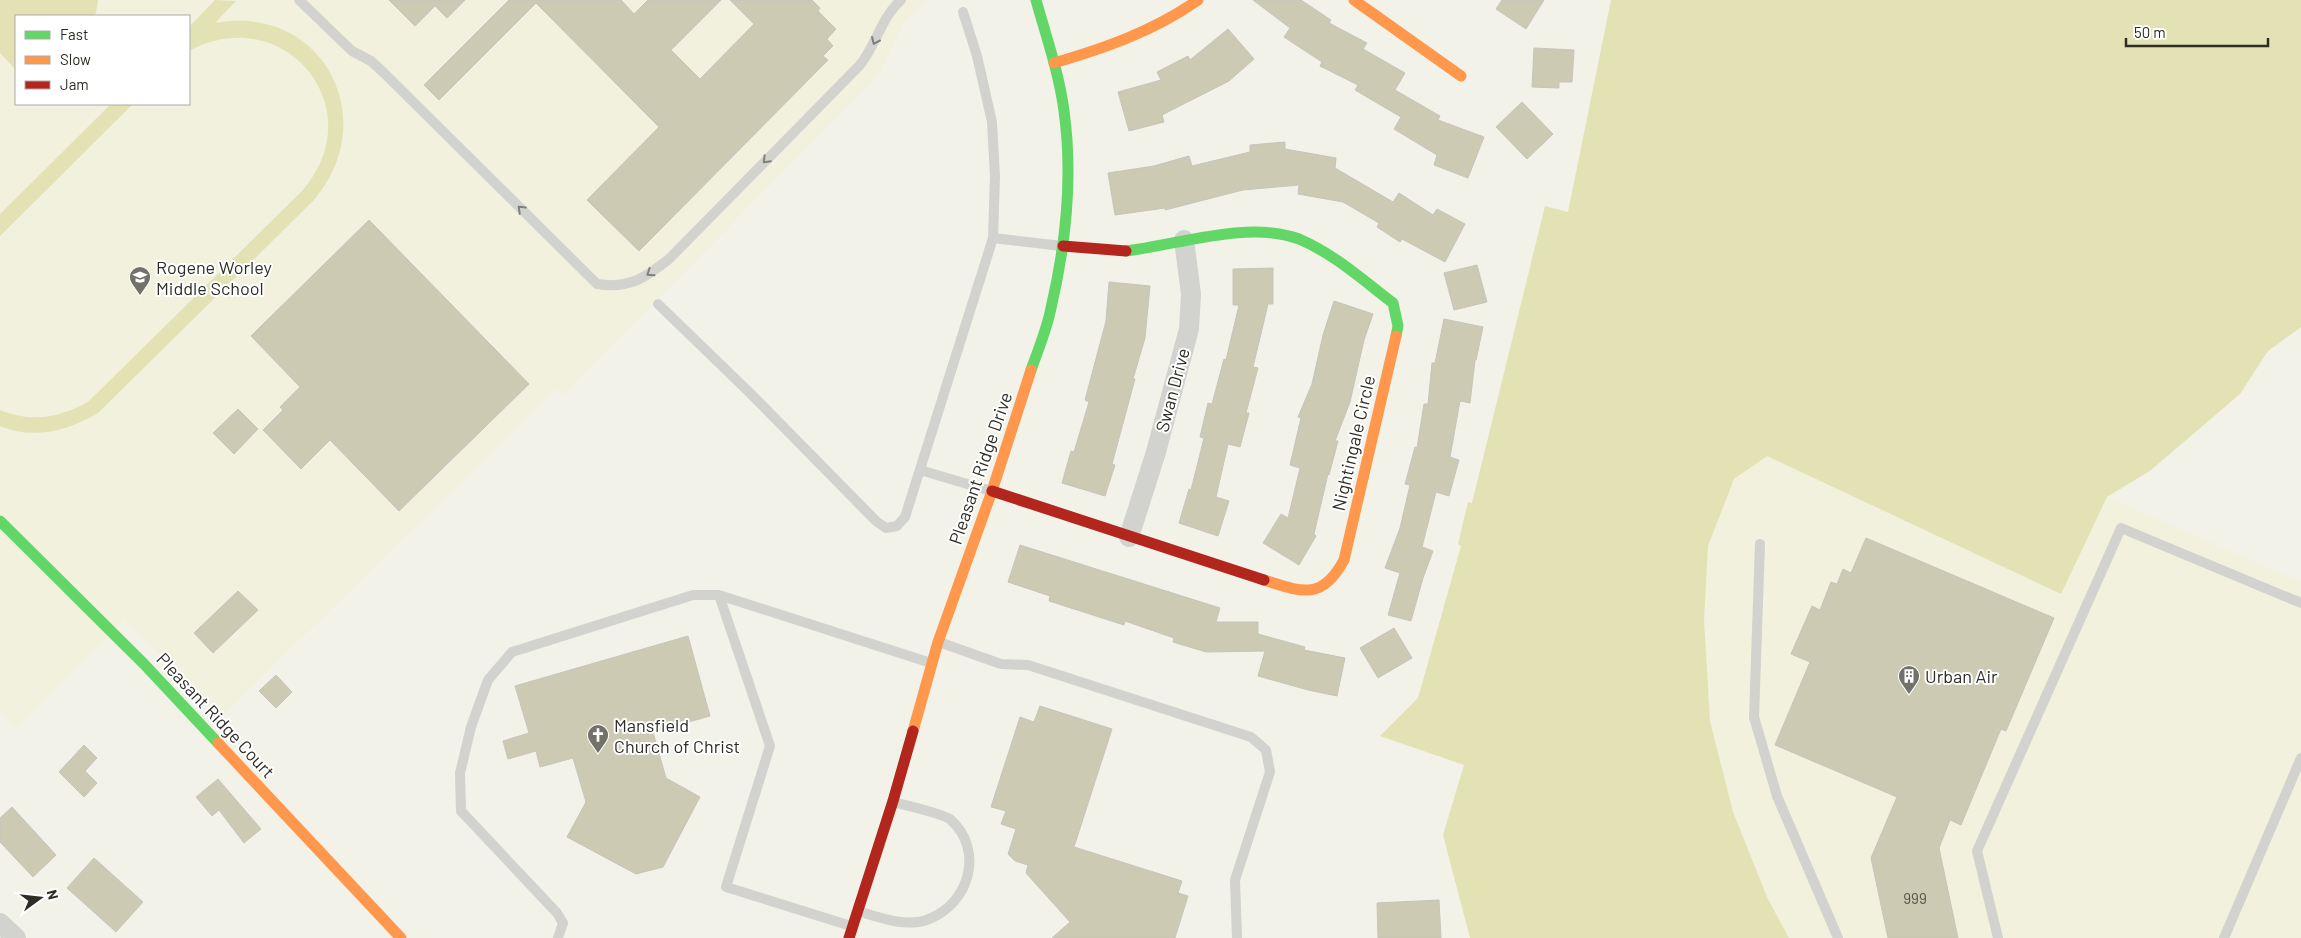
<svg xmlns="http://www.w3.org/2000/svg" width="2301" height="938" font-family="Barlow,sans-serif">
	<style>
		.built { fill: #f1f1dd; fill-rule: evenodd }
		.green { fill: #e3e2b4 }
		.building { fill: #cccab2; stroke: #c5c5bd }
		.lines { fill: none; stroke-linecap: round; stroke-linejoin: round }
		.lane { stroke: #d2d2cf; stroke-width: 10 }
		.street { stroke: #d2d2cf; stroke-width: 20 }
		.fast { stroke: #63d668; stroke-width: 11 }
		.slow { stroke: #ff974d; stroke-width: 11 }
		.jam { stroke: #b3261e; stroke-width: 11 }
		.oneway { stroke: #80807a }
		.labels { text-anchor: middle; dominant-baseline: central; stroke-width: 4; stroke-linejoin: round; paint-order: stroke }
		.number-label { font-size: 15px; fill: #555448 }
		.poi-label { font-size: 18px; fill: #2d2d25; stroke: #fff; text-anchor: start }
		.street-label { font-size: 18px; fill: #2d2d25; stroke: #fff }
	</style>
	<rect width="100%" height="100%" fill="#f2f2e8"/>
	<path class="built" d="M0,0H927L904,22L878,76L563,395L556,389L220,718L125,619L16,729L0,713ZM16,16H189V104H16Z
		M1767,456L2061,594L2107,497L2301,582V938H1789L1767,897L1733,812L1710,721L1704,620L1708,546L1734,479Z"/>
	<path class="green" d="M0,0H98L96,13L93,16H16V70L0,53Z
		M215,0L236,1L215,23C322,3 384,119 313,201L98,413C68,431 33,440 0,426V410C31,423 61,418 89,401L303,190C374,106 282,0 189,51V27Z
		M1611,0H2301V327L2268,351L2240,394L2151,470L2107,497L2061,594L1767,456L1734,479L1708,546L1704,620L1710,721L1733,812L1767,897L1789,938H1470L1443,835L1464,765L1380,736L1418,698L1461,546L1458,544L1468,502L1472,503L1545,206L1568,212Z
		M111,104H133L0,236V214Z"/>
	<path class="building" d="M389,0H465L447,18L435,6L415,26Z
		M509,0H621L634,14L648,0H721L671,50L700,79L754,24L730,0H812L820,8L818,11L836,29L827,39L833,46L823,56L828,60L639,251L587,200L659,127L536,3L439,100L424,85Z
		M1253,0H1301L1331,20L1329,23L1367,43L1363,49L1405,73L1395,90L1440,116L1438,120L1484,137L1468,178L1434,165L1437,155L1394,129L1401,117L1355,90L1358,85L1320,66L1322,62L1284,37L1290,28Z
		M1502,0H1544L1526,29L1496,9Z
		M1228,29L1254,59L1229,81L1162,115L1164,122L1129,131L1118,92L1161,80L1157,72L1188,56L1190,60Z
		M1534,48L1574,50L1572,82H1559V88L1532,87Z
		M1522,102L1553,134L1527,159L1496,127Z
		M1285,142V149L1336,158L1335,168L1393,202L1399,193L1433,215L1437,209L1465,224L1445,262L1402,239L1400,242L1377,227L1379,223L1343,202L1298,194L1299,185L1243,190L1165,210V208L1115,215L1108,173L1154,166L1189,156L1192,166L1250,152V145Z
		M369,220L529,384L399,511L330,440L301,469L263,430L283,410L280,407L300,387L251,336Z
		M1477,265L1487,302L1454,310L1444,273Z
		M1273,268V304H1268L1253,367L1258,368L1246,413H1249L1240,447L1228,444L1216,497L1229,501L1218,536L1179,523L1189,489L1191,490L1204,438L1200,437L1208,403L1212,404L1224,359L1226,360L1239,305H1233V269Z
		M1109,282L1150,286L1145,338L1133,379H1135L1112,464L1115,465L1105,496L1062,483L1071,451L1074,452L1089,402L1085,400L1106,321Z
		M1334,301L1373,314L1364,340L1350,402L1335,441H1338L1329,475L1328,474L1314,534L1316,536L1299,565L1263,543L1281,514L1288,518L1300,468L1290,465L1301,418L1298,417L1312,384L1323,335Z
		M1444,319L1483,327L1476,360H1475L1470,403L1460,401L1450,457L1459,460L1449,496L1436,492L1422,547L1433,551L1423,578L1411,621L1388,615L1400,573L1385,568L1400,528L1410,485L1405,484L1415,447L1417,448L1424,404H1428L1432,363H1435Z
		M238,409L258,429L234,454L213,433Z
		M1866,538L2054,618L2006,731L2001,729L1961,825L1950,820L1939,848L1958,938H1888L1871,858L1897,797L1775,745L1810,662L1791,654L1812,606L1820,610L1831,582L1837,584L1843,569L1851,573Z
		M1020,545L1220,608L1216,622H1258V634L1305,647L1304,650L1345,658L1337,696L1308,690L1258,676L1265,651L1206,652L1173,642L1174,638L1125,621L1124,625L1049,601L1050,596L1008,582Z
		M238,591L258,610L213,653L194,633Z
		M1394,628L1412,658L1378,678L1360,648Z
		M688,636L710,716L653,732L666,778L700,797L663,867L636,874L567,837L586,802L573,758L540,767L536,751L508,759L503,741L529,733L515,686Z
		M276,675L292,692L276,708L259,691Z
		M1040,706L1112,729L1074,847L1182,881L1178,893L1188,896L1175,938H1052L1070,922L1026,873L1028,865L1015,861L1008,854L1016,829L1001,824L1006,811L991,807L1020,717L1034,722Z
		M84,745L97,758L85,771L97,783L84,797L59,772Z
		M218,779L261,829L244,843L219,810L212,816L196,797Z
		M12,807L56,855L33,877L0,842V818Z
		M94,858L143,902L116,932L67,888Z
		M1439,900L1441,938H1378L1377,903Z"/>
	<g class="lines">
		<path class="lane" d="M299,0L352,51L371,61L383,72L597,284C629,289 645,278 669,259L860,65C876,45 881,18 901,0
			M993,238L1062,246
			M658,304L750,393L876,521L886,528L897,526L905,517L993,238L995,176L992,122L977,56L963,12
			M920,470L991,491
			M1760,544L1754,717L1777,796L1838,938
			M719,595L770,746L726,887L851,926
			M939,642L1001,664L1028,665L1251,737L1266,750L1270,772L1235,880L1237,938
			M858,911C880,918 907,928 929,919C970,903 984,850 951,820C945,814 904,805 893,802
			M558,938L563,923L557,913L461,811L460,773L471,727L488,680L512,652L693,595H719L931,663
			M1998,938L1977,851L2121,528L2301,603
			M2224,938L2301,758"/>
		<path class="street" d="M1129,537L1156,452L1189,329L1191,294L1184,240
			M0,923L16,938"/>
		<path class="fast" d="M1126,251C1178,245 1248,220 1299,239C1333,253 1364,281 1393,303L1398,326L1396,336
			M1031,370C1038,350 1047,329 1051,308C1066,244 1073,176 1064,111C1059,73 1046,36 1036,0
			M0,521L144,664L218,743"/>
		<path class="slow" d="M1354,0L1461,76
			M1054,63C1105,48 1154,31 1198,0
			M1264,580C1302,592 1322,601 1344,560L1396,336
			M913,731L938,642L992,491L1031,370
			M218,743L401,938"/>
		<path class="jam" d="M1063,246L1126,251
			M992,491L1264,580
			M849,938L893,801L913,731"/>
	</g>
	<defs><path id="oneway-chevron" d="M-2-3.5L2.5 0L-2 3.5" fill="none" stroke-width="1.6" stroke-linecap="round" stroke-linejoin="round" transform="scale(1.25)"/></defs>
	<g class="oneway">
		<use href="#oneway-chevron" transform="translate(875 41) rotate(114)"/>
		<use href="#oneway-chevron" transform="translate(766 160) rotate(135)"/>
		<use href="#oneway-chevron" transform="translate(521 209) rotate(-136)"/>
		<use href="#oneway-chevron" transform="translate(650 273) rotate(146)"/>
	</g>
	<defs>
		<g id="school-pin" transform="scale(1.125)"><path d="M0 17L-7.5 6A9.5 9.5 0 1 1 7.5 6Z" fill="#727269" stroke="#fff"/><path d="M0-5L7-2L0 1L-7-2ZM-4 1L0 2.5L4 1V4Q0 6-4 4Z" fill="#fff"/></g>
		<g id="building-pin" transform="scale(1.125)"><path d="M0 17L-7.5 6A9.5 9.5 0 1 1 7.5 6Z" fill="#727269" stroke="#fff"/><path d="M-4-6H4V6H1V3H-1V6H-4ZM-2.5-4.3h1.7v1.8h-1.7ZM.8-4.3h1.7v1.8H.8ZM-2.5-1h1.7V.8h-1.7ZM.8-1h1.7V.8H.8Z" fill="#fff"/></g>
		<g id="church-pin" transform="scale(1.125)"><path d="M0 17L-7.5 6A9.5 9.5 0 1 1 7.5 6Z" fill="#727269" stroke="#fff"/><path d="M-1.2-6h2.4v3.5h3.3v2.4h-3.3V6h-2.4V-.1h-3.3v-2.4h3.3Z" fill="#fff"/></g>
	</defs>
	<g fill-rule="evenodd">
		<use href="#school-pin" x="140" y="277"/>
		<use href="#building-pin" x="1909" y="676"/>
		<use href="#church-pin" x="598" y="735"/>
	</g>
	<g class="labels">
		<g class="number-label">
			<text x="1915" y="898">999</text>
		</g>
		<g class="poi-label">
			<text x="156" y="267">Rogene Worley<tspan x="156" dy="21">Middle School</tspan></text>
			<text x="1925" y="676">Urban Air</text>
			<text x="614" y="725">Mansfield<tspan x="614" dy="21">Church of Christ</tspan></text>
		</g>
		<g class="street-label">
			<text transform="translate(1172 390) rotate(-75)">Swan Drive</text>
			<text transform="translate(1353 443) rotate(-77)">Nightingale Circle</text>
			<text transform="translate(980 468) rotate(-71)">Pleasant Ridge Drive</text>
			<text transform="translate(216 715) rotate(47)">Pleasant Ridge Court</text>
		</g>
	</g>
	<rect x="15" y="15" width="175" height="90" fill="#ffffff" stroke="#ababa8"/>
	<rect x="25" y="31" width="25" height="8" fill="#63d668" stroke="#ababa8"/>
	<text x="60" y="40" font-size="15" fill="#2d2d25">Fast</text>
	<rect x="25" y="56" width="25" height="8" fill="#ff974d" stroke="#ababa8"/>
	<text x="60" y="65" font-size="15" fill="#2d2d25">Slow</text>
	<rect x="25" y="81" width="25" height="8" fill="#b3261e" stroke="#ababa8"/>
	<text x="60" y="90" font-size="15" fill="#2d2d25">Jam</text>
	<g transform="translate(40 898) rotate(75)" stroke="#ffffff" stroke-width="4" paint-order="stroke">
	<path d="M0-4L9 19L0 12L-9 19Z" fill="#2d2d25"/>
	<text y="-8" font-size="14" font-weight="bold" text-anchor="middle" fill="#2d2d25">N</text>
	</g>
	<path d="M2126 38v8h142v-8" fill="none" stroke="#2d2d25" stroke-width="2.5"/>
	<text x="2134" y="38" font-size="15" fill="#2d2d25" stroke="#ffffff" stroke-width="4" paint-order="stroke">50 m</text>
</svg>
